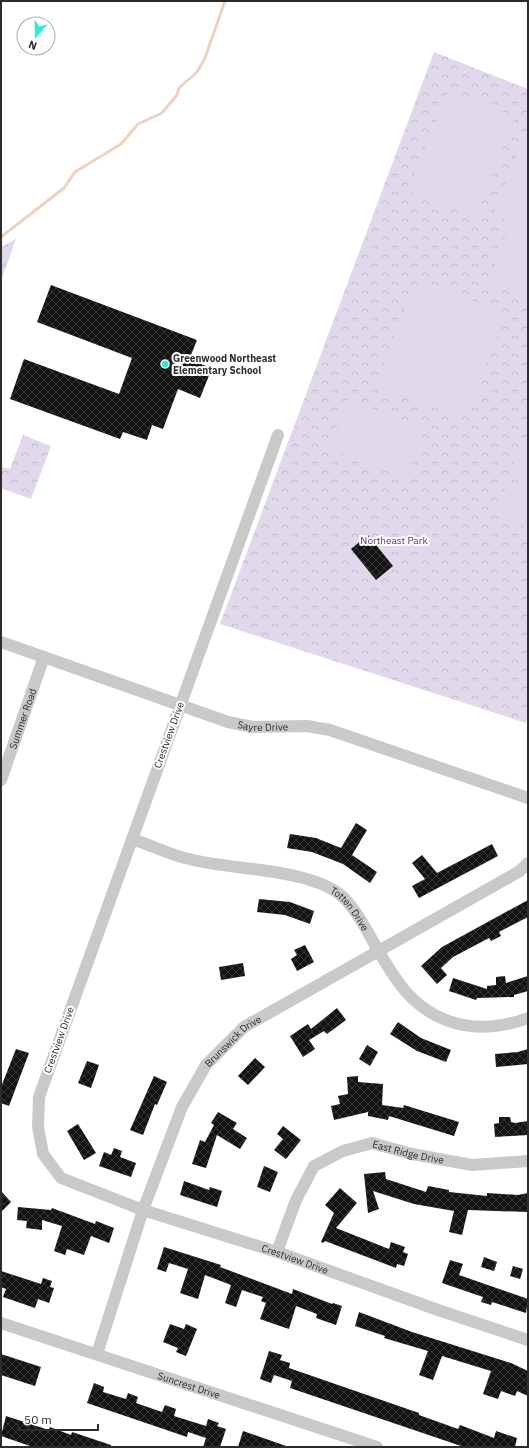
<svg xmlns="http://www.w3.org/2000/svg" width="529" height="1448" font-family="'IBM Plex Sans',sans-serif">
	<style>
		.grass { fill: url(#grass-tufts) }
		.forest { fill: url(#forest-crowns) }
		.garden { fill: #e1d9eb }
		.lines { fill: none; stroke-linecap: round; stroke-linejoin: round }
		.stream { stroke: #edd2c3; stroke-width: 3 }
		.building { fill: url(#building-cross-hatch) }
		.minor { stroke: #c9c9c9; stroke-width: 12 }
		.poi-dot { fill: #21f1db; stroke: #fff; stroke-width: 1.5 }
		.labels { text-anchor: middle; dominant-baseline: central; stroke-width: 4; stroke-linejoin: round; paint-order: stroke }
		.poi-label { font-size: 10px; font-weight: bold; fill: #2c2c2c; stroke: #fff; text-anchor: start }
		.park-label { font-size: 10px; fill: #51376b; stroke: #fff }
		.street-label { font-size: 10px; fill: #2c2c2c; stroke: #fff }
	</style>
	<defs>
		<pattern id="grass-tufts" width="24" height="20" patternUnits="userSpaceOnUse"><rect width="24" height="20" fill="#e1d9eb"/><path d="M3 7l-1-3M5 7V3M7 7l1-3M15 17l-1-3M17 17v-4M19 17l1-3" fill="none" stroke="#c1baca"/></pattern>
		<pattern id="forest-crowns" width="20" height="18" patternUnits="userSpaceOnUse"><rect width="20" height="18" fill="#e1d9eb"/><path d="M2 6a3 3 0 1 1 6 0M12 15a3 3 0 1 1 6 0" fill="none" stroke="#c1baca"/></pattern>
		<pattern id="building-cross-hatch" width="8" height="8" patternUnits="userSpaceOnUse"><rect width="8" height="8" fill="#131313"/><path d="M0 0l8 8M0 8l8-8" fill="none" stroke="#363636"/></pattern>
	</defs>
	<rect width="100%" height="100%" fill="#fff"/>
	<path class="grass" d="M16,239L1,281V247Z"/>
	<path class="forest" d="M434,52L528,89V717L526,723L220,624Z
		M23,435L51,446L31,499L1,488V467L10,469Z"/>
	<path class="garden" d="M448,92L515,116L476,217L408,191Z
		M525,133L528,134V299L488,283L511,222L493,215Z
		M430,285L505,313L471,408L454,415L375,387L409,297Z
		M348,400L425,429L406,478L329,448Z
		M522,443L528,445V485L509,477Z
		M508,481L528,489V528L496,515Z"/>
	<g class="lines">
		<path class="stream" d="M1,237L64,188L75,172L121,144L138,124L162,113L177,95L179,88L197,72L205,58L225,1"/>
	</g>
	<path class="building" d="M51,285L197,340L189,360L212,368L200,398L178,389L163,429L152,425L147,440L123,432L120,439L10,399L24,359L119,394L132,358L37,322Z
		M368,535L393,566L376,580L351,549Z
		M356,823L367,830L352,855L377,872L370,883L343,864L312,852L287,848L290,834L316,838L341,848Z
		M492,844L498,856L419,898L412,886L425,879L412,863L422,855L437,873Z
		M259,899L290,902L314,911L310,924L285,915L257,912Z
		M528,900V917L499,932L501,936L491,941L489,938L453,957L441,968L447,975L437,984L421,966L442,947Z
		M305,945L314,962L297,971L291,959L297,955L294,950Z
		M243,963L245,976L221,980L219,967Z
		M505,976L506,983L528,976V991L514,995V997L477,998L476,1000L449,991L453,978L487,989V986L496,985V977Z
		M337,1008L346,1020L327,1034L324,1031L309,1040L315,1049L303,1057L290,1036L308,1024L311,1029Z
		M398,1022L421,1038L451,1050L446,1062L417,1051L390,1034Z
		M367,1045L378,1052L370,1066L359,1059Z
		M16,1049L29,1053L9,1106L1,1103V1087Z
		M528,1049V1064L496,1067L495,1054L518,1052Z
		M255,1058L265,1067L248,1085L238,1076Z
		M87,1061L99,1065L91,1088L78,1083Z
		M154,1076L167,1082L157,1105L155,1104L143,1135L130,1130Z
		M358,1076V1082L383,1084L382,1105L403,1108L404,1105L459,1122L454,1136L389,1116L388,1120L368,1116V1112L334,1120L331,1106L340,1104L338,1096L348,1094L347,1077Z
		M218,1112L237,1123L233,1129L247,1138L240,1149L217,1135L206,1168L192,1164L200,1140L205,1142L214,1125L211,1123Z
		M499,1117H510L511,1122L515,1123L528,1121V1135L495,1137L494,1124L499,1123Z
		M78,1124L96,1153L84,1160L67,1131Z
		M283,1126L301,1140L286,1159L274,1150L283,1139L277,1134Z
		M114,1148L122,1151L120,1157L136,1163L131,1177L99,1166L104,1152L111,1155Z
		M264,1166L278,1172L270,1192L257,1187Z
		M385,1172L386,1179L426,1192L428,1186L449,1190V1192L487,1196V1193L518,1195L528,1193V1212L468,1210L462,1235L449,1232L454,1211L414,1204L373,1191L379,1209L368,1213L364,1174Z
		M184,1181L209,1190L210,1187L222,1191L217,1207L180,1195Z
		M340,1188L357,1203L336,1228L389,1249L391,1242L405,1247L403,1252L408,1254L404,1266L397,1264L396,1268L325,1241L323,1243L321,1242L334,1213L325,1205Z
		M1,1191L11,1202L1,1212Z
		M18,1207L51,1210L52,1208L95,1224L96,1221L114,1228L109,1243L91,1236L84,1255L67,1249L65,1255L54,1251L62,1226L42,1220V1230L26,1228L27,1221L17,1220Z
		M164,1247L221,1265L220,1267L292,1294L293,1289L332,1304L333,1303L342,1306L336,1325L316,1318L317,1314L296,1306L289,1329L277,1325L260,1319L266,1303L261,1301L263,1297L242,1290L236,1307L225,1303L231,1285L205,1275L198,1299L180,1293L188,1269L169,1263L166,1272L157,1269Z
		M484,1257L497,1262L494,1271L481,1267Z
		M450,1260L463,1264L459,1275L528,1299L526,1313L492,1302L491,1305L481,1302L483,1297L442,1283Z
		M513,1266L523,1269L520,1279L510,1276Z
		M1,1271L41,1284L43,1278L52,1281L50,1287L54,1288L49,1303L38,1299L35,1308L3,1297L6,1289L1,1287Z
		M359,1312L412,1332L511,1363L528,1371V1396L517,1391L515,1396L501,1391L498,1399L483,1394L491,1371L442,1356L433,1380L419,1375L428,1351L384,1338L385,1336L355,1326Z
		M170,1324L184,1329L186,1324L197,1329L186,1356L176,1352L178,1348L163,1342Z
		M269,1351L282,1355L280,1360L290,1363L289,1368L419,1413V1415L458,1429L460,1425L494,1438L496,1431L517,1438L515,1447H464L290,1388L292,1381L274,1375L271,1383L260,1379Z
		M1,1354L41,1367L35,1386L1,1375Z
		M94,1383L104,1387L103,1392L126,1399L128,1393L138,1397L136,1403L162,1412L165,1405L176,1409L174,1416L206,1426L208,1419L219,1423L217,1426L226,1429L220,1447H203L206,1438L188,1432L187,1437L87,1403Z
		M6,1416L49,1430L50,1427L71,1435L72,1432L111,1445V1447H33L1,1436Z
		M243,1431L286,1446L285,1447H238Z"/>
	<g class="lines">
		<g class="minor">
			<path id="s1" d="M278,435L39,1097L38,1127L43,1154L61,1178L143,1210L277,1252L438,1310L528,1340"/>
			<path id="s2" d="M1,642L228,722L253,727L307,726L330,730L528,798"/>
			<path id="s3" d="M1,780L44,657"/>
			<path id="s4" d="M132,839C151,845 170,855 189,859C230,870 304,868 338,893C354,904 368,933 378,950C386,964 397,982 408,994C441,1029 485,1034 528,1018"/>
			<path id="s5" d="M277,1252L296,1200L314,1166L343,1151L372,1143L412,1154L472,1165L528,1161"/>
			<path id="s6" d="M1,1323L377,1447"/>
			<path id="s7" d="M97,1354L143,1210L182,1107L206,1065L244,1027L520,871L528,863"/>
		</g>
	</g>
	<circle class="poi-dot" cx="165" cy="364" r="4"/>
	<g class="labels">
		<g class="poi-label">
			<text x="173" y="358">Greenwood Northeast<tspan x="173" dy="12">Elementary School</tspan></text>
		</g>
		<g class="park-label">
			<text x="394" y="540">Northeast Park</text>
		</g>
		<g class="street-label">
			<text stroke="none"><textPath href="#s3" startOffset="65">Summer Road</textPath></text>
			<text stroke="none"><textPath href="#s2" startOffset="276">Sayre Drive</textPath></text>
			<text transform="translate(169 735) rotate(-70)">Crestview Drive</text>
			<text stroke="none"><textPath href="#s4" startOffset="234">Totten Drive</textPath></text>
			<text transform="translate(59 1040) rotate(-70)">Crestview Drive</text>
			<text stroke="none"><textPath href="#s7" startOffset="346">Brunswick Drive</textPath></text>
			<text stroke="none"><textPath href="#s5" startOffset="194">East Ridge Drive</textPath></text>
			<text stroke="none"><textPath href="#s1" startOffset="1039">Crestview Drive</textPath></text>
			<text stroke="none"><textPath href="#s6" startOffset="198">Suncrest Drive</textPath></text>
		</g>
	</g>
	<rect width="529" height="1448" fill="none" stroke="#2c2c2c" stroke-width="4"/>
	<g transform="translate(36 36) rotate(200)"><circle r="19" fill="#ffffff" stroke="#ababab"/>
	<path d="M0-3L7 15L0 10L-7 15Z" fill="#21f1db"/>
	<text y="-6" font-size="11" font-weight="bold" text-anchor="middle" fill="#2c2c2c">N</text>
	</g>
	<path d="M18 1424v6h80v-6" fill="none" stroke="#2c2c2c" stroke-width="2"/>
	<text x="24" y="1424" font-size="12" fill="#2c2c2c" stroke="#ffffff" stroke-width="3" paint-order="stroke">50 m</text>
</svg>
